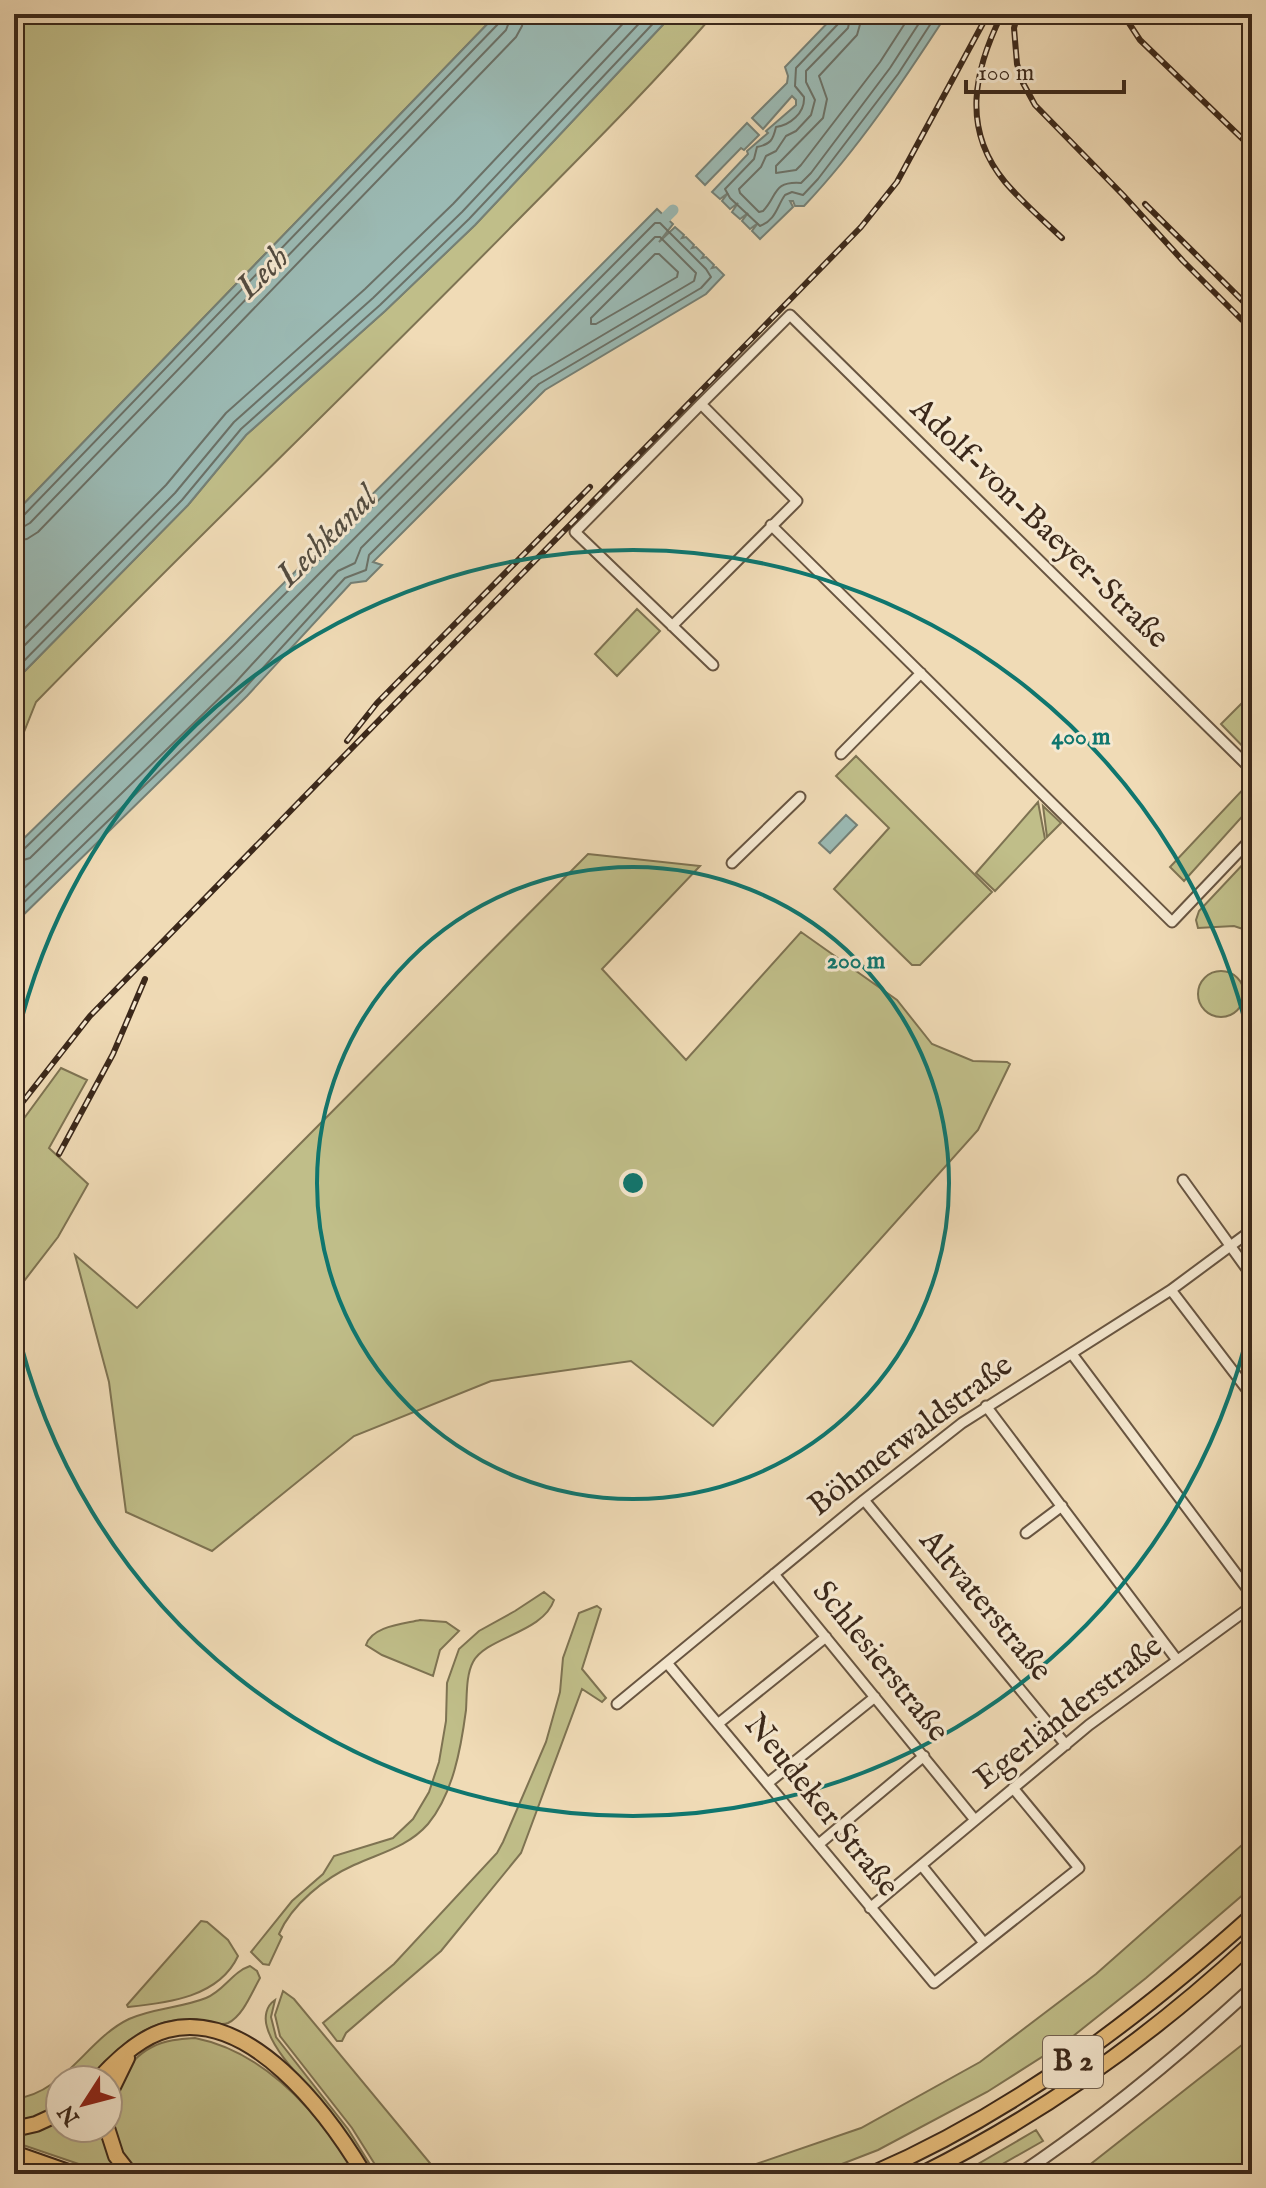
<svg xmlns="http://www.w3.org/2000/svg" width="1266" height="2188" font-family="'IM FELL English',serif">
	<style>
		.green { fill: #c0be89; stroke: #7e7352; stroke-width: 2 }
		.water { fill: #9bbab4; stroke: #758076; stroke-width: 2 }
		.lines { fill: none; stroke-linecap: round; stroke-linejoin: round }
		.shore { stroke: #6b7167; stroke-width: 2 }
		.stream { stroke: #758076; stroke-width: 3 }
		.canal { stroke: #9bbab4; stroke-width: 11 }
		.minor-casing { stroke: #685541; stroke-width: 13 }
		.tertiary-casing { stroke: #685541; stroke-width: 15 }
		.trunk-casing { stroke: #3b281a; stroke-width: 18 }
		.minor { stroke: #f5e8d0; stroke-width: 9 }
		.tertiary { stroke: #f5e8d0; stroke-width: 11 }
		.trunk { stroke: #e8be7b; stroke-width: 14 }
		.rail-casing { stroke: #3b281a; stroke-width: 6 }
		.rail { stroke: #f5e8d0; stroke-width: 3; stroke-dasharray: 9; stroke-linecap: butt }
		.ring { fill: none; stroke: #0f766e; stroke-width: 4 }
		.labels { text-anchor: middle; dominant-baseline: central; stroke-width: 6; stroke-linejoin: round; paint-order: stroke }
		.shield { fill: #f5e8d0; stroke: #736251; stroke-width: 2 }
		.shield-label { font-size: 30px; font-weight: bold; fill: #3b281a }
		.street-label { font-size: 32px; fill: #3b281a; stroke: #f5e8d0 }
		.water-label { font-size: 34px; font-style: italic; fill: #534c40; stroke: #f5e8d0 }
		.centre { fill: #0f766e; stroke: #f5e8d0; stroke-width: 4 }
		.ring-label { font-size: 24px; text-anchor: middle; font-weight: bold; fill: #0f766e; stroke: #f5e8d0; stroke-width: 6; stroke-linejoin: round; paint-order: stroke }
	</style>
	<rect width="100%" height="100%" fill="#f0dbb6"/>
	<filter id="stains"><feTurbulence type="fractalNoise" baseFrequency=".0025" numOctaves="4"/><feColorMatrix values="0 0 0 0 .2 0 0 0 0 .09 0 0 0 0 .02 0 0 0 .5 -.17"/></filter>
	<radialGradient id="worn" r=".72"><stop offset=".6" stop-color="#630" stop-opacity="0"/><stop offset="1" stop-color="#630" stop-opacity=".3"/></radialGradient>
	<path class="green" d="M14,14H497L14,514Z
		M673,14H714C650,88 581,156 513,225C355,386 193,541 36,702L20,742L23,804L14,813V682L188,505L246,435L385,311L475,225Z
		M637,609L660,631L617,676L595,654Z
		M1252,693V756L1221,724Z
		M856,756L992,892L920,965H912L834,889L889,828L836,776Z
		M1249,783C1254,790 1253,801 1249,809L1184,881L1170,867Z
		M1038,802L1045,839L995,891L976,873Z
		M1043,806L1061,823L1047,837Z
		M588,854L700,866L602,969L686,1060L801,932L897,1000L932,1044L973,1061L1007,1062L1010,1064L978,1130L713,1426L631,1361L491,1381L354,1436L212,1551L126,1512L109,1382L75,1255L137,1308Z
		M1247,860L1252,862V932L1234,926L1198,928L1196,920L1199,911Z
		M1198 994a23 23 0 1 1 46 0a23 23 0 1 1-46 0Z
		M61,1068L87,1080L49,1148L88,1184L58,1237L14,1294V1132Z
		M544,1592L554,1600C543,1633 486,1637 473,1662C466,1675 467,1695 466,1710C461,1748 453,1794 428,1824C408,1847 380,1853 354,1865C325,1878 292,1904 279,1934L282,1937L269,1965L263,1964L251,1952L292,1901L323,1874L334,1856L393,1838L413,1819L429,1792L439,1762L446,1721L447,1683L459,1649L479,1631L515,1611Z
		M597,1606L601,1609L582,1669L606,1698L602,1702L582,1689L521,1853L441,1951L346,2033L342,2041H337L323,2023L394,1964L497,1853L503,1842L546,1742L560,1692L563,1658L579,1613Z
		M420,1620L446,1622L459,1631L440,1650L433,1676L382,1655L366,1645C372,1626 403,1624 420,1620Z
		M1252,1815V1887L1146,1978L1067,2041L987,2092L878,2150L816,2174H727L861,2128L980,2062L1096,1974L1242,1845Z
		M201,1921L207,1922L228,1940L238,1956C219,1997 168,2003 128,2007L127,2005Z
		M250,1966L257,1971L260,1978C252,1992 243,2016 228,2023C218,2027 203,2019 191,2019C145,2019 118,2047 89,2080H60V2107L32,2120L14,2124V2099C64,2094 87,2039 129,2019C153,2008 181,2008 206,1998C224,1991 232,1972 250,1966Z
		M283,1991L294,1999L439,2174H381L352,2128L280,2036L275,2015Z
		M275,2000L271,2017L276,2037L348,2129L376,2174H371C357,2148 340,2125 322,2102C305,2082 274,2053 267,2027C264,2017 266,2006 275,2000Z
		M1252,2037V2174H1078Z
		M195,2038C266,2052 319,2114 356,2174H138C128,2162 117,2148 113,2132C106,2101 124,2061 152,2047C165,2040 180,2039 195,2038Z
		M60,2119V2128H101C105,2146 110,2160 122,2174H108L14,2142V2135Z
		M1036,2130L1043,2141L985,2174H961Z"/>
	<path class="water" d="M497,14H673L475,225L385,311L246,435L188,505L14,682V514Z
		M836,14H947C904,80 859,148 804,206H795L793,201H790L793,207L760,239L752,231L758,223L750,229L742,221L748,213L740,219L732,212L738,203L730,209L722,201L728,193L720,199L712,192L748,154L747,151L768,133L766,131L796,105V100L792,96L763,129L752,118L787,83L788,76L785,67Z
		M747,123L759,135L744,150L741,148L705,185L696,176Z
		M657,209L673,224L659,242L675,227L684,235L682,238L686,237L694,245L692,248L696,247L704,255L702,258L706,257L714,265L712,268L716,267L724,275L706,294L545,390L373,562L382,565L366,581L351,583L247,696L14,924V848L227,640Z
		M846,815L857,825L830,853L819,843Z"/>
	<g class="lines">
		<path class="shore" d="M841,14L839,23L796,68L795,86L804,97C805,113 790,125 776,127C773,140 771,144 757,147L754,159L725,189L730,198L760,226C776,220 777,206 785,195L792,192L803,195L818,179L898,74L937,14
			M851,14L848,28L806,71V82L815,100L811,115L796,131L786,136L776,151L766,156L761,167L739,189L740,193L759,212L763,211C778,196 772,181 801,183L811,173L890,68L925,14
			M863,14L857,35L819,76L827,99L823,118L776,166V173L796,170L801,165L880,62L911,14
			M655,254H659L678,272L677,277L596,324H591V318Z
			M14,518L23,516L499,23L502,14
			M14,529L23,527L30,523L506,30L512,14
			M14,541L27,539L38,532L516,37L522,26L524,14
			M14,639L166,485L226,413L365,289L453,204L632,14
			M14,656L175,493L234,422L373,298L462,212L648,14
			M14,671L182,500L241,429L380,305L469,219L662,14
			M14,853L23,850L233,646L655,223H660L706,269L711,277L701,288L539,384L369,555L366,570L345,578L242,691L14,912
			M14,863L30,858L240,653L655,237H660L696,273L694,281L532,377L361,548L355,563L338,571L234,684L14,898"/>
		<path class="stream" d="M14,22L57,14"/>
		<path class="canal" d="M666,217L673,210"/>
		<g class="minor-casing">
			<path id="minor" d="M701,404L790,315L1252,770
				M771,525L1172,922L1252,838
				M672,626L797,501L701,404L575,532L713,665
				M841,754L921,673
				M732,863L800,797
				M1183,1180L1252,1276
				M1171,1290L1252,1396
				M1072,1354L1252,1595
				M986,1406L1177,1660
				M864,1500L1066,1745
				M1026,1533L1062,1506
				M774,1574L975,1820
				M667,1663L934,1983L1079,1868L1013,1788
				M617,1704L864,1500L962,1423L1171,1290L1252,1230
				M719,1723L826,1637
				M768,1783L875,1697
				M819,1844L924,1756
				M922,1866L984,1943
				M870,1908L1089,1725L1252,1606"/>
		</g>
		<g class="tertiary-casing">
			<path id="tertiary" d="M1020,2174C1102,2119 1179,2055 1252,1988"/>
		</g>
		<g class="trunk-casing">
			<path id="trunk" d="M98,2080C116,2060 140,2037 167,2030C250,2008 328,2114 364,2174
				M108,2097L127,2058
				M107,2128L116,2156L130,2174
				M14,2129L36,2124L60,2113
				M14,2153L74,2174
				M872,2174C1015,2112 1137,2019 1252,1916
				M922,2174C1043,2114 1153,2035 1252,1943"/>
		</g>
		<use href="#minor" class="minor"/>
		<use href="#tertiary" class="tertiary"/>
		<use href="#trunk" class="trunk"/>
		<g class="rail-casing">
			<path id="rail" d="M1002,14C974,70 961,129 1005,182C1022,202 1043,220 1062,238
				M1018,14L1014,28L1017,64L1023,83L1035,105L1123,195L1183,261L1242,320
				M1123,14L1140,40L1252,148
				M1145,204L1252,310
				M347,741L377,703L590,487
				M14,1113L90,1016L861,227L897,182L988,14
				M59,1154L113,1054L145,979"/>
		</g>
		<use href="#rail" class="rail"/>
	</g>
	<g class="ring">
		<circle cx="633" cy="1183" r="316"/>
		<path d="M1251 1320A633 633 0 0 1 15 1320M15 1046A633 633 0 0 1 1251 1046"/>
	</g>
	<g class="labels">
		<rect class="shield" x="1043" y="2036" width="60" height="52" rx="6"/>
		<g class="shield-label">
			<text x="1073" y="2062">B 2</text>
		</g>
		<g class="street-label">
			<text transform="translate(1039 524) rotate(44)">Adolf-von-Baeyer-Straße</text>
			<text transform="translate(911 1436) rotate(-37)">Böhmerwaldstraße</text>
			<text transform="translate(985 1606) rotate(50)">Altvaterstraße</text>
			<text transform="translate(880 1662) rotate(51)">Schlesierstraße</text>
			<text transform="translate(1069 1713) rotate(-38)">Egerländerstraße</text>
			<text transform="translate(821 1806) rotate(51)">Neudeker Straße</text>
		</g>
		<g class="water-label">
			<text transform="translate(263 273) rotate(-45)">Lech</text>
			<text transform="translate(327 537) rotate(-45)">Lechkanal</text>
		</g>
	</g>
	<circle cx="633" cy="1183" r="12" class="centre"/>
	<g class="ring-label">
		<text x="1081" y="744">400 m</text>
		<text x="856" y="968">200 m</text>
	</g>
	<rect width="1266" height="2188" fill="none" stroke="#f0dbb6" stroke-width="48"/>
	<rect x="16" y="16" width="1234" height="2156" fill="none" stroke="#3b281a" stroke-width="4"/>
	<rect x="24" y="24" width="1218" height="2140" fill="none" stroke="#3b281a" stroke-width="2"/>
	<g transform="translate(84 2104) rotate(234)"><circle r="38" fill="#f5e8d0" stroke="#ab9b87" stroke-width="2"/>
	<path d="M0-6L14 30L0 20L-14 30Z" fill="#8f2418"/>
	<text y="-12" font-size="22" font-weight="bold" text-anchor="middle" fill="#3b281a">N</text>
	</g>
	<path d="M966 80v12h158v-12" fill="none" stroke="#3b281a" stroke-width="4"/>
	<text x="978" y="80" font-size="24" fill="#3b281a" stroke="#f5e8d0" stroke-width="6" paint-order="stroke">100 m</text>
	<rect width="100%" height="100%" filter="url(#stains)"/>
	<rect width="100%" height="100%" fill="url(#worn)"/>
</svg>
